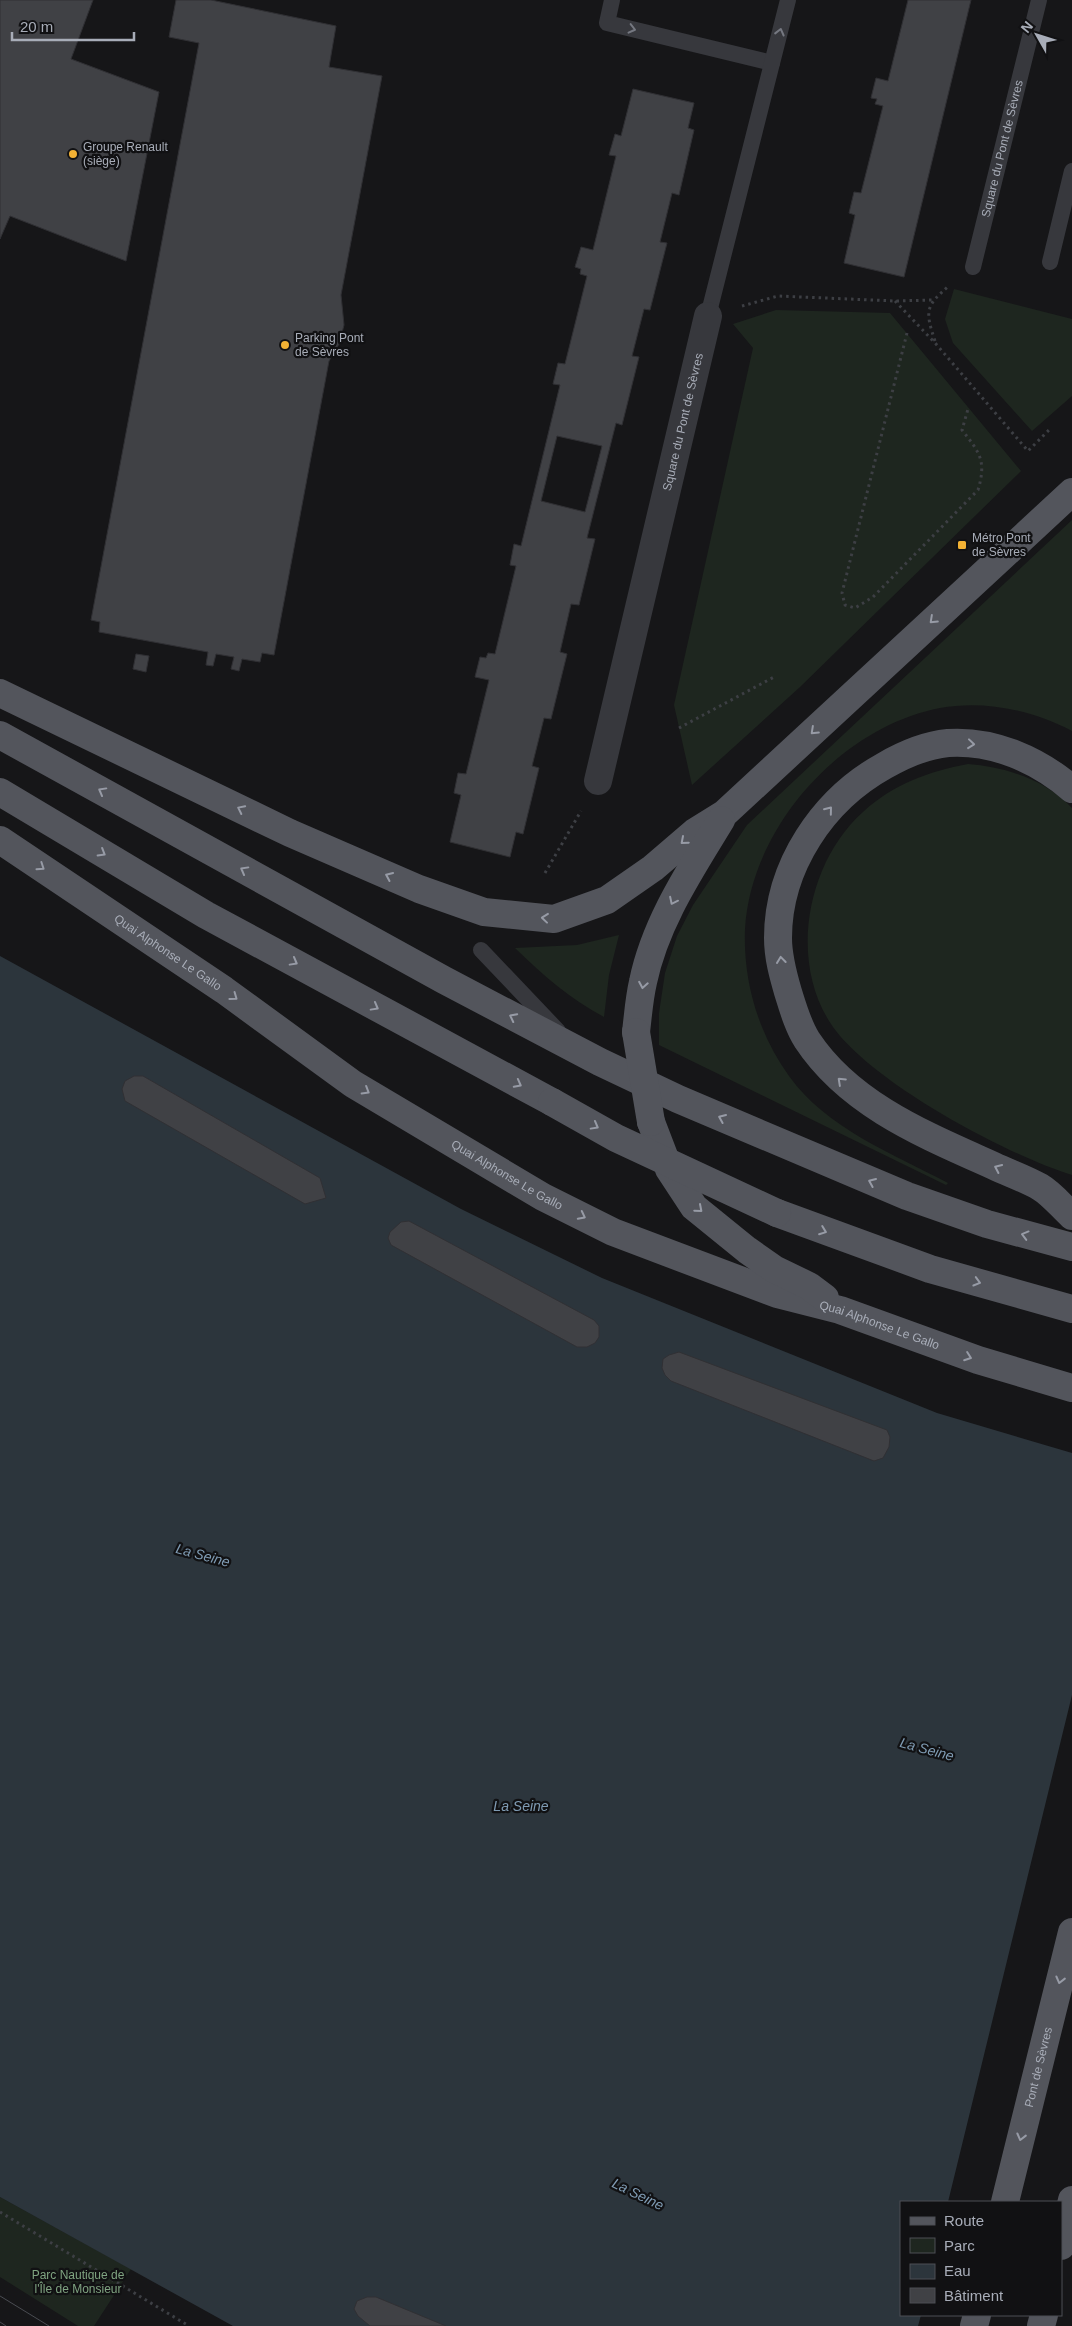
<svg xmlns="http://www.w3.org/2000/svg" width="1072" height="2326" font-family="Helvetica,sans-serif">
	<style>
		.green { fill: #1e261f }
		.water { fill: #2c353c; fill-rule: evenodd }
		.pier { fill: #161618 }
		.building { fill: #404145; stroke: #303034; fill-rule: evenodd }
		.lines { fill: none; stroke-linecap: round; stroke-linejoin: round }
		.path { stroke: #3d3f44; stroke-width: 3; stroke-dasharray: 2.5 4; stroke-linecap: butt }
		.lane { stroke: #37383d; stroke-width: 16 }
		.street { stroke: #37383d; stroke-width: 28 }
		.primary { stroke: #53555c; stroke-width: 28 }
		.tram { stroke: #4a4c52; stroke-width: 1 }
		.primary-bridge { stroke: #53555c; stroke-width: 28 }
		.oneway { stroke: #757881 }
		.oneway2 { stroke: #979ba6 }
		.poi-dot { fill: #f2b134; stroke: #111113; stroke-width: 2 }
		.labels { text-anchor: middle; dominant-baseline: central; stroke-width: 4.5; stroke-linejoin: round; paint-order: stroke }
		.poi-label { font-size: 12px; fill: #a8adb8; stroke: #111113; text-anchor: start }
		.street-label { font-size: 12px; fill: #a8adb8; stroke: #111113 }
		.park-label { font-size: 12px; fill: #7fa381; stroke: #111113 }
		.water-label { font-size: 14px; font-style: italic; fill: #7f9bb3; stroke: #111113 }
	</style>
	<rect width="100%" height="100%" fill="#161618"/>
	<path class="green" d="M954,289L1072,319V396L1032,431L953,343L945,319Z
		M776,310L890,313L1021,471L800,687L692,785L674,705L753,348L733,324Z
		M1072,520V731C1032,710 985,700 940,708C841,727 751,827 745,929C743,981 758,1033 789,1076C826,1128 893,1154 948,1183L946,1185L659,1045V1013L665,973L677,936L693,905L747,825Z
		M968,764C1005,767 1045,779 1072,808V1175C1005,1154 873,1083 833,1027C788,963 806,863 863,812C892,785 929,771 968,764Z
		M619,935L609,975L604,1017C569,998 544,976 515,948L577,945Z
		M0,2197L131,2269L94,2326H78L0,2277Z"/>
	<path class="water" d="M0,956L461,1209L602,1278L937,1413L1072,1453V2326H233L0,2197ZM901,2202H1061V2315H901Z"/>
	<path class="pier" d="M1072,1695V2326H918L921,2315H1061V2202H948Z"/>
	<path class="building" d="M0,0H93L71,59L159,92L126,261L10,216L0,239Z
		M176,0H211L336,26L329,67L382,76L341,295L344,325L339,344L329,361L274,655L262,653L260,662L242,659L239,671L231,669L234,657L216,654L213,666L206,665L208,652L99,632L100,622L91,620L199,43L169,37Z
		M908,0H971L904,277L844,263L855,215L849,213L854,192L861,193L883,106L875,104L877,99L871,98L876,78L888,81Z
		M633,89L694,103L688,128L694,130L679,195L672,193L660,242L667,243L650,310L644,309L632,356L639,357L622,425L616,423L587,538L595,539L579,605L571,604L560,652L567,654L551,719L544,718L532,766L539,768L523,834L516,832L510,857L450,842L461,795L454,793L458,773L466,774L489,680L475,677L480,657L486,658L488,653L495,654L516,566L510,565L514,544L521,546L560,385L553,384L558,363L565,364L587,276L580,274L581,269L575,267L581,247L593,250L616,156L609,155L615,134L621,136ZM557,436L602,446L585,512L541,501Z
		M136,654L149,656L146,672L133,669Z
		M134,1076H143L320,1178L326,1198L305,1204L125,1101L122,1089L125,1081Z
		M409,1221L594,1320L599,1326V1337L595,1343L587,1347H577L391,1245L388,1238L390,1232L401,1222Z
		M679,1352L887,1430L890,1437L889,1447L883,1458L874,1461L671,1381L665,1375L662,1368L663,1359L669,1355Z
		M367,2297H376L446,2326H370L358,2316L354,2309L357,2301Z"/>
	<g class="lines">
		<path class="path" d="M895,301L936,344L1028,451L1051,428
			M742,306L778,296L895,301L933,300
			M907,333L842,593L845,605L855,608L873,597L978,490C987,460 979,452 962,430L968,409
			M935,341C925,311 925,306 950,285
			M679,728L774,677
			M545,873L581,811
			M0,2212L189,2326"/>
		<g class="lane">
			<path d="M612,0L607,23L772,63"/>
			<path d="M1050,262L1072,171"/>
			<path id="s1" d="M973,267L1039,0"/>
			<path d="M708,316L788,0"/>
			<path d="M481,950L558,1031"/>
		</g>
		<path class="street" id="s2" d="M598,781L708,316"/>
		<g class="primary">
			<path d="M0,693L290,833L419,889L484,912L554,919L607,900L653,868L695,832L724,814L1072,492"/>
			<path d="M0,735L444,980L600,1062L678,1099L907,1196L987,1224L1072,1247"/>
			<path d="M1072,789C1038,760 994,740 948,743C927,745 903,755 884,766C823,800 778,866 778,938C778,957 783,975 788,992C793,1008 798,1026 807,1040C850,1105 925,1135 994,1166C1009,1173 1026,1179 1040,1187C1052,1194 1062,1207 1072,1216"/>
			<path d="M0,792L206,915L552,1102"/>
			<path id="s3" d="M0,840L224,990L353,1084L543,1197L613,1232L777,1294L840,1310L978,1360L1072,1388"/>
			<path d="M636,1032C638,1016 639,999 643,982C655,923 690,871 721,820"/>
			<path d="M651,1122L669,1169L694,1207L747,1250L774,1269L809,1286L825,1298"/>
			<path d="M777,1213L930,1269L1072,1309"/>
			<path id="s4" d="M1005,2202L1072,1932"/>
			<path d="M1061,2246L1072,2200"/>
			<path d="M974,2326L977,2315"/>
			<path d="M1041,2326L1044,2315"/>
		</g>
		<path class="tram" d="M0,2296L49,2326
			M0,2322L6,2326"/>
		<path class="primary-bridge" d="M636,1032L651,1122
			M552,1102L616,1138L777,1213"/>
	</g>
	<defs><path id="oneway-chevron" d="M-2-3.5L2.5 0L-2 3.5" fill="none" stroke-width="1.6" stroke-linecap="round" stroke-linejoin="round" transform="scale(1.25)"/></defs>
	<g class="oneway">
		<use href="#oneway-chevron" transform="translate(632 29) rotate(14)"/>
		<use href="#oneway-chevron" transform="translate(780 32) rotate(-76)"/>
	</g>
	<g class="oneway2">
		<use href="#oneway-chevron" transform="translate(933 620) rotate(137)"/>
		<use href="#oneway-chevron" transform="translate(814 731) rotate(137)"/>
		<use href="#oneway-chevron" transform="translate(971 744) rotate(6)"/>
		<use href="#oneway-chevron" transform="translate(102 791) rotate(-151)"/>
		<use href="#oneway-chevron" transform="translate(241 809) rotate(-154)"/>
		<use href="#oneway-chevron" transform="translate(829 810) rotate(-51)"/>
		<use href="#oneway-chevron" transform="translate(684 841) rotate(139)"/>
		<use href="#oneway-chevron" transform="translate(102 853) rotate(31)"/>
		<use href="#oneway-chevron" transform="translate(41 867) rotate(34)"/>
		<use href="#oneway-chevron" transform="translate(244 870) rotate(-151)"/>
		<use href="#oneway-chevron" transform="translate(389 876) rotate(-156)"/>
		<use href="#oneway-chevron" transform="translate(673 901) rotate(116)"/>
		<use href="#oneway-chevron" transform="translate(545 918) rotate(-174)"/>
		<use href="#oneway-chevron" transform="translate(781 960) rotate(-97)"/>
		<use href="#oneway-chevron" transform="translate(294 962) rotate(29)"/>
		<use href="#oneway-chevron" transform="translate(643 985) rotate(100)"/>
		<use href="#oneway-chevron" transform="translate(234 997) rotate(36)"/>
		<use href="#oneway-chevron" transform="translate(375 1007) rotate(29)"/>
		<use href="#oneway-chevron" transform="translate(513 1017) rotate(-153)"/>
		<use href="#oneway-chevron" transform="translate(841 1081) rotate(-137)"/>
		<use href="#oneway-chevron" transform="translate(518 1084) rotate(28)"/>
		<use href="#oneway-chevron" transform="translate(366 1091) rotate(31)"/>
		<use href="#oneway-chevron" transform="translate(722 1118) rotate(-157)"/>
		<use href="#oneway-chevron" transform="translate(595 1126) rotate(29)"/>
		<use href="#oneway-chevron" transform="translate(998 1168) rotate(-155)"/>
		<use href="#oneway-chevron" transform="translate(872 1182) rotate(-157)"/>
		<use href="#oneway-chevron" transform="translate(699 1209) rotate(41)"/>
		<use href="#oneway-chevron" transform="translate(582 1216) rotate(27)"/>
		<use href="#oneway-chevron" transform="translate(823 1231) rotate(21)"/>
		<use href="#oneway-chevron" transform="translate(1025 1235) rotate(-165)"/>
		<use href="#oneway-chevron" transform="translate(977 1282) rotate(16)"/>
		<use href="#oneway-chevron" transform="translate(968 1357) rotate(20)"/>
		<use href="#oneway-chevron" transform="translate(1060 1980) rotate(104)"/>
		<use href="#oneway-chevron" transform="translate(1021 2137) rotate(104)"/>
	</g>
	<g class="poi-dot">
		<circle cx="73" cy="154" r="5"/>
		<circle cx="285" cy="345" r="5"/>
		<rect x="957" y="540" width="10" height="10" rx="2.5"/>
	</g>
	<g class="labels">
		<g class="poi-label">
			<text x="83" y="147">Groupe Renault<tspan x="83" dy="14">(siège)</tspan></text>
			<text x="295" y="338">Parking Pont<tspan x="295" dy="14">de Sèvres</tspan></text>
			<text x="972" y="538">Métro Pont<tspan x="972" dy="14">de Sèvres</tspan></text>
		</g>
		<g class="street-label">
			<text stroke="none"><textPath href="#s1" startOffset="122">Square du Pont de Sèvres</textPath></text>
			<text stroke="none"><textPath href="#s2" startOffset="369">Square du Pont de Sèvres</textPath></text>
			<text stroke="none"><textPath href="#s3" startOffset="202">Quai Alphonse Le Gallo</textPath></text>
			<text stroke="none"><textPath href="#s3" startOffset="608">Quai Alphonse Le Gallo</textPath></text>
			<text stroke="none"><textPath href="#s3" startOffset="1011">Quai Alphonse Le Gallo</textPath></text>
			<text stroke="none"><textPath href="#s4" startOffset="139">Pont de Sèvres</textPath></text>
		</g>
		<g class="park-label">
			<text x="78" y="2275">Parc Nautique de<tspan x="78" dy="14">l'Île de Monsieur</tspan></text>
		</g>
		<g class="water-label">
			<text transform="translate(203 1555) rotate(15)">La Seine</text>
			<text transform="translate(927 1749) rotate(15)">La Seine</text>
			<text x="521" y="1806">La Seine</text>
			<text transform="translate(638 2194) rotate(26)">La Seine</text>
		</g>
	</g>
	<rect x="900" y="2201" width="162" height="115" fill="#111113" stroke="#4d4f55"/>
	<rect x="910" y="2217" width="25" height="8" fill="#53555c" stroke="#4d4f55"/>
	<text x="944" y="2226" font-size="15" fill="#a8adb8">Route</text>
	<rect x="910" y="2238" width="25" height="15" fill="#1e261f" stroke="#4d4f55"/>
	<text x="944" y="2251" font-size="15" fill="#a8adb8">Parc</text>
	<rect x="910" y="2264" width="25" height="15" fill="#2c353c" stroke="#4d4f55"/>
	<text x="944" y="2276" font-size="15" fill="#a8adb8">Eau</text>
	<rect x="910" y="2288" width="25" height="15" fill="#404145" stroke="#4d4f55"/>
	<text x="944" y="2301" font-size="15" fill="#a8adb8">Bâtiment</text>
	<g transform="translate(1037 35) rotate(309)" stroke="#111113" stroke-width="4" paint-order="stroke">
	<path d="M0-4L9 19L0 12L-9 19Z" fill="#a8adb8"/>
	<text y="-8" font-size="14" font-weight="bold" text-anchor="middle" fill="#a8adb8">N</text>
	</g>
	<path d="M12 32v8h122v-8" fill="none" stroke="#a8adb8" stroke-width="2.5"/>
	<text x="20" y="32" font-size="15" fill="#a8adb8" stroke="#111113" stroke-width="4" paint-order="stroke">20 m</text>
</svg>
